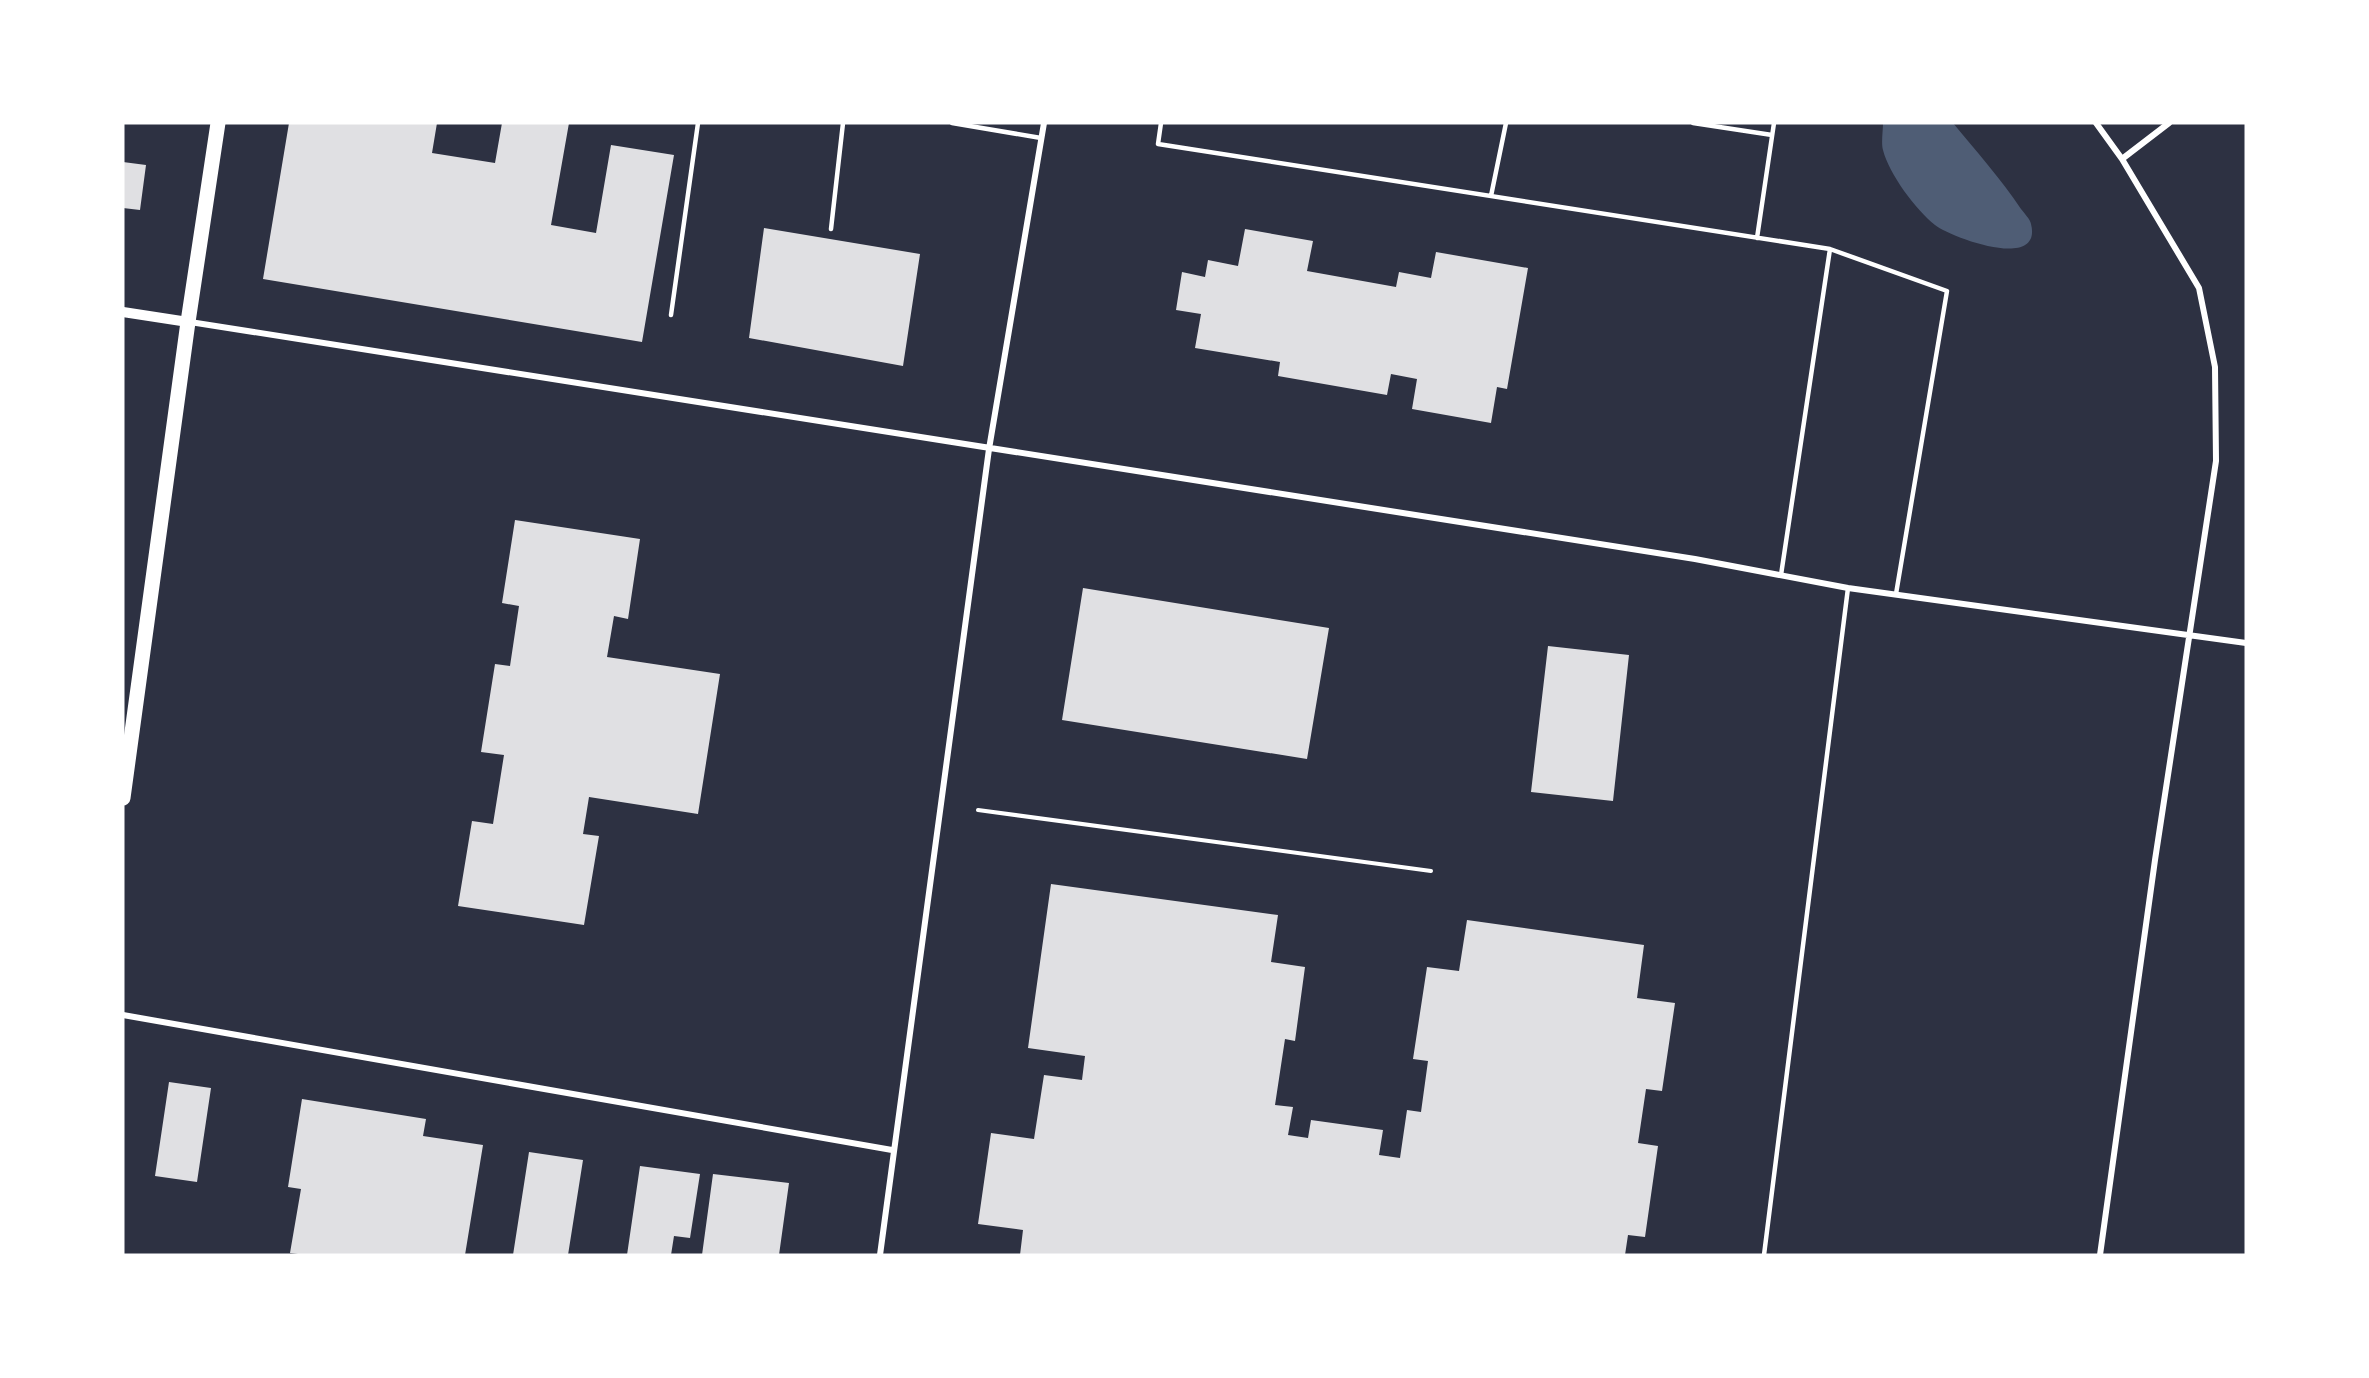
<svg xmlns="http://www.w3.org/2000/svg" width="2369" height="1378" font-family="'Open Sans',sans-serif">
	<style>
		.water { fill: #4f5d75 }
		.building { fill: #e0e0e3 }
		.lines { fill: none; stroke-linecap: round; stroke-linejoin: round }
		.path { stroke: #fff; stroke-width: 4 }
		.service { stroke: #fff; stroke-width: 4.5 }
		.minor { stroke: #fff; stroke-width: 6 }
		.tertiary { stroke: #fff; stroke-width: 10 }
		.primary { stroke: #fff; stroke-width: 15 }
	</style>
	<rect width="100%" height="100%" fill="#2d3142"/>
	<path class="water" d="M1883,123H1953C1976,151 2001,179 2021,209C2024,213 2030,219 2031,224C2043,272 1950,237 1935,225C1916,210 1889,174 1883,150C1881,143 1883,131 1883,123Z"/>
	<path class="building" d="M289,123H437L432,153L495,163L502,123H569L551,225L596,233L611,145L674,155L642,342L263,279Z
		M123,162L146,165L140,210L123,208Z
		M764,228L920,254L903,366L749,338Z
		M1245,229L1313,241L1307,271L1396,287L1399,272L1431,278L1436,252L1528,268L1507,389L1497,387L1491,423L1412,409L1417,379L1391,374L1387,395L1278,376L1280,362L1195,348L1201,314L1176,310L1182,272L1205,277L1208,260L1238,266Z
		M515,520L640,539L628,619L614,616L607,657L720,674L698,814L589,797L583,834L599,836L584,925L458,906L472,821L493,824L504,755L481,752L495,664L510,666L519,606L502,603Z
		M1083,588L1329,628L1307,759L1062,720Z
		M1548,646L1629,655L1613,801L1531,792Z
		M1051,884L1278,915L1271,962L1305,967L1295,1041L1285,1039L1275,1105L1293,1107L1288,1135L1308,1138L1311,1120L1383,1130L1379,1155L1400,1158L1407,1110L1421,1112L1428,1061L1413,1059L1427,967L1459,971L1467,920L1644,945L1637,998L1675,1003L1662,1091L1646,1089L1638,1143L1658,1146L1645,1237L1628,1235L1625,1255H1020L1023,1230L978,1224L991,1133L1034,1139L1044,1075L1082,1080L1085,1056L1028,1048Z
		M169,1082L211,1088L197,1182L155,1176Z
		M302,1099L426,1119L423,1136L483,1145L465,1255H306L290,1253L301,1189L288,1187Z
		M529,1152L583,1160L568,1255H513Z
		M640,1166L700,1174L690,1238L674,1236L671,1255H627Z
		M713,1174L789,1183L779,1255H702Z"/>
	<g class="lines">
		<path class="path" d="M978,810L1431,871"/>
		<path class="service" d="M952,123L1041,138
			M1161,123L1158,144L1830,249
			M1693,123L1772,135
			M1491,196L1506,123
			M831,229L843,123
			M1757,238L1774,123
			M671,315L698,123
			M1781,575L1830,249L1947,291L1896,594
			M1764,1255L1848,588"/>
		<path class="minor" d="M2096,123L2122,159L2199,288L2215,367L2216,461L2155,860L2100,1255
			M2122,159L2169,123
			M190,322L1695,559L1848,588L2246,643
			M123,1015L892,1150
			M880,1255L989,449L1044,123"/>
		<path class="tertiary" d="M123,312L188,322"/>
		<path class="primary" d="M123,798L188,322L218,123"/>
	</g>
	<rect width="2369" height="1378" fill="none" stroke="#ffffff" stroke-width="249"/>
</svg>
